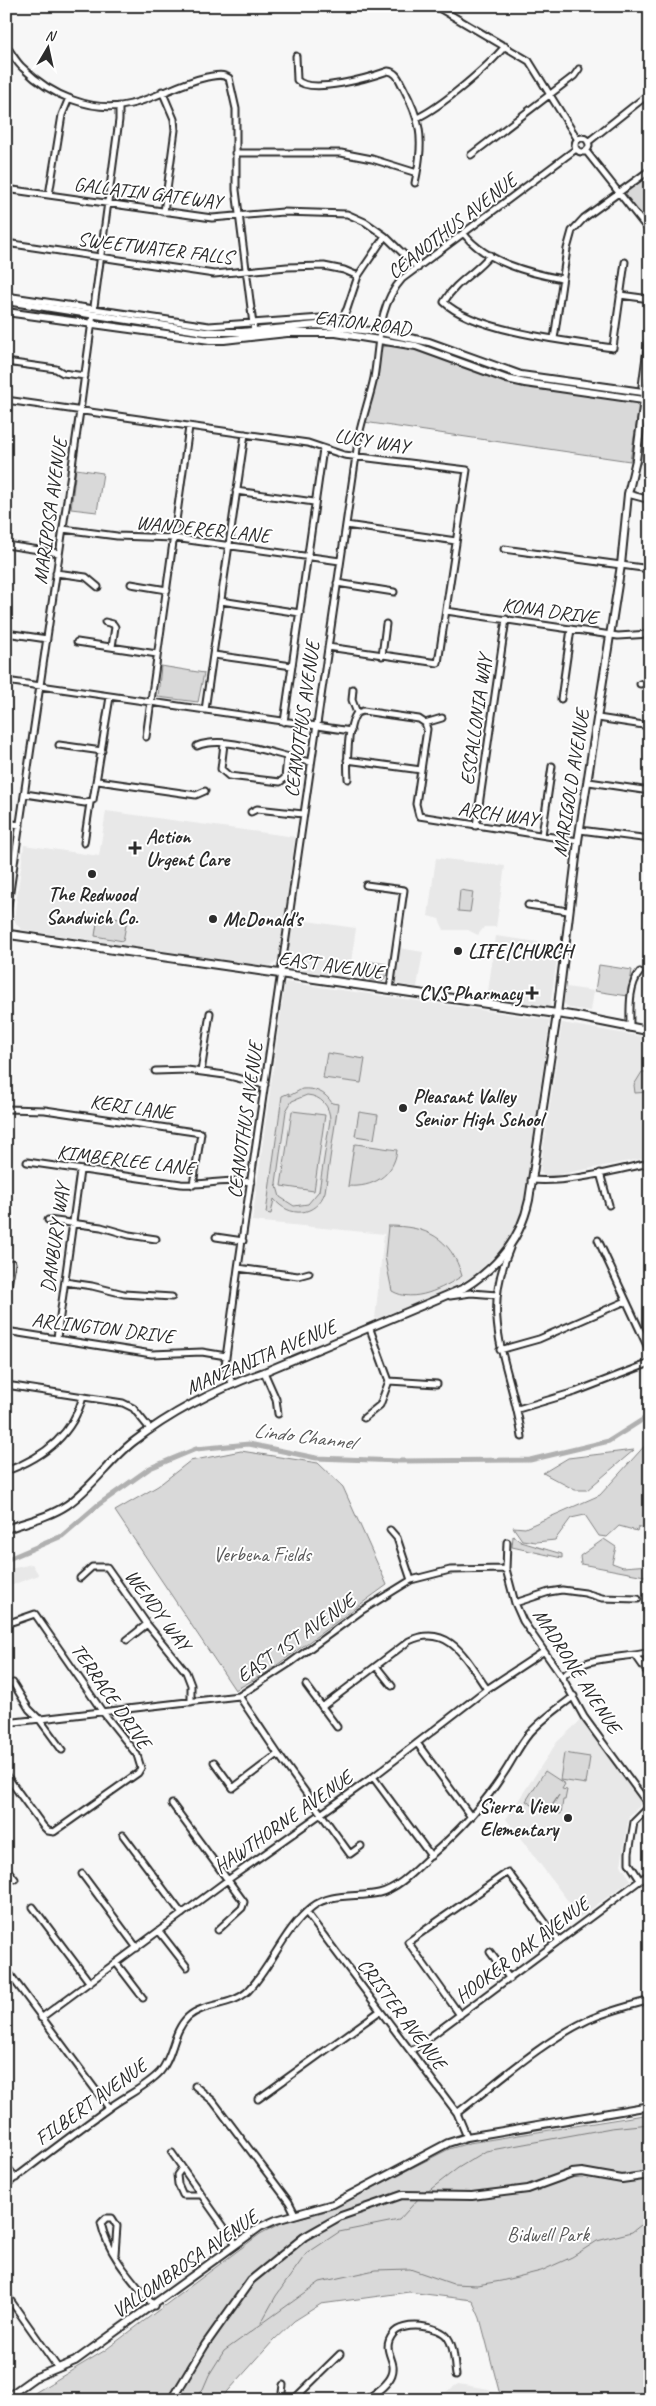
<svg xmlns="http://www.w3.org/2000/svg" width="656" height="2406" font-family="Caveat,sans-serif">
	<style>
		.built { fill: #e8e8e8 }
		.green { fill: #d9d9d9; stroke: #828282; fill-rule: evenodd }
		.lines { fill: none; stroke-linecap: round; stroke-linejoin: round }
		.stream { stroke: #7b7b7b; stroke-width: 1 }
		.canal { stroke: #b0b0b0; stroke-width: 5 }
		.minor-casing { stroke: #2b2b2b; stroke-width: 9 }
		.tertiary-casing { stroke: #2b2b2b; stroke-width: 10 }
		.secondary-casing { stroke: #2b2b2b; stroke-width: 11 }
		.minor { stroke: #fff; stroke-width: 5 }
		.tertiary { stroke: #fff; stroke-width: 6 }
		.secondary { stroke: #fff; stroke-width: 7 }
		.poi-dot { fill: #2b2b2b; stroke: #fff; stroke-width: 2 }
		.labels { text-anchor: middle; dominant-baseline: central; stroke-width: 4; stroke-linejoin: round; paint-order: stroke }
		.street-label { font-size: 20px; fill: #2b2b2b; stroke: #fff }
		.poi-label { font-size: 20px; font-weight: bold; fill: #2b2b2b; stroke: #fff; text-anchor: start }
		.park-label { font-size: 20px; fill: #565656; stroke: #fff }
		.water-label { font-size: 21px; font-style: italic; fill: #5a5a5a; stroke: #fff }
	</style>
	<rect width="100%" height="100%" fill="#f7f7f7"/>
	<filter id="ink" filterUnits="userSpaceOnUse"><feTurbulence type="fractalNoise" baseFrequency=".02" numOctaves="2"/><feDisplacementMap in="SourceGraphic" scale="10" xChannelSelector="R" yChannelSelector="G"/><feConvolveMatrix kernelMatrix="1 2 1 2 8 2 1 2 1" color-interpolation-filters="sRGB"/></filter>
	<g filter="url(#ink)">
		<path class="built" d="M106,811L295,837L279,958L274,964L266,966L23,930L17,925L14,919L24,845L99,856Z
			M436,858L505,866L496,927H484L478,935L468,930H444L439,919L428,916Z
			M293,919L356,928L349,977L293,969L287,959Z
			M496,936L559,945L550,1006L487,998Z
			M399,948L423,952L417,987L398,984L395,982Z
			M285,982L550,1020L522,1217L513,1234L498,1253L475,1274L450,1290L375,1319L384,1234L252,1221Z
			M566,987L594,991L591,1011L569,1008L564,1003Z
			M562,1023L650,1038V1157L552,1176H544L540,1171Z
			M32,1564L39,1575L6,1587V1570Z
			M581,1720L643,1803L629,1816L621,1865L631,1880L580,1917L506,1819L557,1742Z
			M458,2384L489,2389L492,2400H433Z"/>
		<path class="green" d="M650,173V230L627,200L626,190Z
			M398,344L440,356L506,381L634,401L639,408L630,461L364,422L381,347Z
			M650,403V465L641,464L639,455L645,408Z
			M76,469L103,473L97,512L71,509Z
			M161,666L204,673L198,702L158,697Z
			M460,890L473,892L470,912L458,911Z
			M98,916L127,920L123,941L95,936Z
			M365,961L386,964L385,978L383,981L363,979Z
			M599,965L632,970L628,996L595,991Z
			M327,1053L365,1059L361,1083L323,1078Z
			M642,1072H650V1092L635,1093L634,1085Z
			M302,1089C315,1088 325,1092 332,1103L338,1104L325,1192C316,1217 289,1218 274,1199L271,1214L266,1213L282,1096L289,1093V1096ZM307,1095C321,1096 330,1106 330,1120L319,1191L308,1204L294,1206L280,1197L276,1183L286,1111L292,1101Z
			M292,1111L325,1115L314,1191L281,1186Z
			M359,1112L378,1115L374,1139L355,1136Z
			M356,1144L397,1150C394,1176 372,1188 348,1186L354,1145Z
			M388,1226C426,1226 451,1237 462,1276C443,1288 414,1304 392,1291L385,1257Z
			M650,1440V1531L638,1527L637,1531L619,1526L607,1537L599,1536L585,1515L571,1518L555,1540L536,1542L522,1540L513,1527L525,1528L600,1495Z
			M634,1450L587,1490H575L543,1473L568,1458Z
			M241,1451L318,1463L343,1487L387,1585L266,1673L235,1690L115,1511L158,1486L190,1461Z
			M513,1536L521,1542L562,1554V1558L512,1547Z
			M604,1539L616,1547L612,1563L623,1567L650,1565V1577L581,1564L580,1556Z
			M564,1753L590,1757L586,1784L560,1780Z
			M545,1771L565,1784L562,1789L567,1790L565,1800H563L561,1814L553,1813L551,1808L559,1795L546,1814L526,1801Z
			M650,2114V2398L646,2400H506L499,2391L480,2318L472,2300L409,2292L321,2304L294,2321L273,2341L220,2400H23L104,2351L260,2234L283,2222L327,2211L449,2149L469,2143Z"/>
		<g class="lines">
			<path class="stream" d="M427,2192L458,2168L486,2151L611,2128L650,2124
				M261,2323L276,2296L306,2254L339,2232L399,2220L420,2197
				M192,2400L203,2389L209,2375L224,2351L320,2282L375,2270L410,2269L453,2284L477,2285L501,2281L541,2271L572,2257L597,2241L632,2232L650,2218"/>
			<path class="canal" d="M6,1560L62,1536L98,1505L150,1468L196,1449L249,1444L316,1458L399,1461L530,1460L609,1441L650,1415"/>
			<g class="minor-casing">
				<path id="minor" d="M439,8L529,61L578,140
					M6,46C12,53 16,62 23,68C50,95 93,114 131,104C157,98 179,83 207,77C214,76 222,73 229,78L236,109V190L254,332
					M296,56L297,80C311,95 371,77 388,71C397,72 399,80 403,87C420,119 424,137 417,173
					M162,91L174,119L175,130L164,212
					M417,118C441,107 489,66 505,46
					M575 145a7 7 0 1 1 14 0a7 7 0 1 1-14 0Z
					M588,142L650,93
					M586,151L650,232
					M235,153H341L372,159L417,173L415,183
					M471,155L574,76L579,69
					M6,189L212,218L283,212L347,214L365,222L385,236L418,268
					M49,195L62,115L69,98
					M464,234C486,262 529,273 562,279
					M6,243L214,274L287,267L324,266L344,270L358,276
					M490,255C476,273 456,281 444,302C473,331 572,342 613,348L625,262
					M620,295L650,299
					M6,296L209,326L321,318L350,321L361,329
					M341,320L347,309L358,276L385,236
					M554,339L567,249L572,231L584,218L650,170
					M6,362L56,369L63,373L85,376
					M645,392L642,386L650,326
					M645,392L649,387L650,380
					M6,400L308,443L344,455L467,470L438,663L328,647
					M236,491L314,502
					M628,494L650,500
					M346,525L456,541
					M63,529L117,536L174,538L340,561
					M6,545L59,553
					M504,549L650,569
					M56,573L86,577L98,587
					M337,583L394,592
					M131,584L167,590
					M221,601L300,613
					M446,611L618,636L650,634
					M105,622L113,624L115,627L112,647
					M6,633L47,639
					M77,642L157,654
					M214,655L292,666
					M382,656L386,624
					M6,681L351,731
					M640,684L650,682
					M353,689L352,700L357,713
					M561,699L571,629
					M205,710L245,434
					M598,718L650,726
					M284,722L323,449
					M425,723L442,718
					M146,737L189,427
					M224,744L221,769L229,776L280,782L285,778L287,758
					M59,745L102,751
					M197,746C227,734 280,757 311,762
					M347,760L421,770
					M348,779C347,764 347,724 357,713L363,711L419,719L425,723L427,729L416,804L419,816L578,841
					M98,781L196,795L205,791
					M589,782L650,791
					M25,794L85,803L93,800L110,697
					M251,812L257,809L303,814
					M6,823L20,825
					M476,826L506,619
					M580,830L650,839
					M542,835L552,766
					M84,843L90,803
					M366,885L404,890L390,989
					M528,905L568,911
					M6,919L80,411L119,120V106
					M630,1028C630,1010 628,986 640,972
					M155,1071L187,1070L225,1075L265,1085
					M201,1072L210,1013
					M6,1109L45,1110L201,1133L193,1185
					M27,1162L181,1184C205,1186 227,1178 251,1182
					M600,1173L609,1205
					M531,1180C571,1183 611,1171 650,1163
					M48,1220L101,1227L129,1235L156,1239
					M216,1237L243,1241
					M598,1240L650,1352
					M510,1248C478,1321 512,1367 522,1437
					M238,1268L298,1276L309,1273
					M65,1282L92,1286L124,1294L172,1297
					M450,1296L471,1293L497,1295
					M6,1297L12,1263
					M6,1331L152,1354L202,1352L226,1356
					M57,1338L80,1171
					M500,1350L539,1339L626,1301
					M264,1372L276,1399L278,1414
					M389,1381L437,1384
					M232,1383L225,1365L238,1268L359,435C363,416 370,397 374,378C380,343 377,307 402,279L576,149
					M6,1385L123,1403L133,1408L150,1429
					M518,1409L575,1392L650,1363
					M364,1418L380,1405L389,1381L370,1329
					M6,1471C43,1458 72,1436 83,1397
					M390,1530L397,1538L411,1580
					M507,1542L506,1569L515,1603L523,1621L562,1677L584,1717L650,1807
					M80,1578L92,1567H107L147,1624L186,1672L191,1685V1702
					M515,1603L549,1592L562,1590L585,1593L602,1598L638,1599
					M6,1624L35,1614L102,1711L137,1755L141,1768L138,1773L54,1832L48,1831L43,1826L6,1775
					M127,1640L147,1624
					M636,1656L650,1676
					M376,1666L392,1686
					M562,1677C587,1654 619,1660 650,1652
					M13,1683L29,1709L40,1720L62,1750
					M306,1685L337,1727
					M239,1696L278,1754L350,1854L361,1846
					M322,1707L409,1641C450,1622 467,1661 487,1689
					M6,1723L239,1696L290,1663L361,1611L411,1580L450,1570L506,1569
					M417,1743L471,1817
					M214,1762L233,1788L278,1754
					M373,1777L431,1856
					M172,1804L244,1902L242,1908L218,1930
					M123,1835L182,1914
					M6,1868L15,1879
					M82,1874L137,1948
					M640,1880L629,1863V1853L634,1822L650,1806
					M33,1907L90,1983
					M306,1912L457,2113L467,2137
					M159,1931L187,1967
					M490,1952L510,1979
					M117,1964L143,1998
					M6,1969L109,2108
					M460,2015L408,1942L508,1872L559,1941
					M41,2018L229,1879L373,1777L487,1689L543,1652
					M411,2051L650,1873
					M195,2086L213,2101L289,2202L295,2214
					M258,2099L380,2011
					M457,2113C499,2081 540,2043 588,2020C608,2011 629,2006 650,2000
					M172,2153L236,2244
					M6,2166L16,2178
					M182,2168L177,2175L178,2184L183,2195H200
					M6,2185C40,2159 74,2133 109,2108C125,2096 146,2087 160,2072C174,2056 172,2032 188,2017C205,2002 231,2007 248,1991C272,1966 284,1929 312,1907C331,1892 357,1898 379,1893C399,1888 415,1870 429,1857C457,1833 482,1807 502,1776C512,1762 518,1747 529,1734C542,1719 559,1708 574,1696
					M115,2254L117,2226L112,2218H106L101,2223C108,2255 133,2281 154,2306
					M6,2294L58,2368
					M281,2400L283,2385
					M293,2400L340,2354
					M365,2400C420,2366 374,2358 393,2334C402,2321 440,2325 448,2338C455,2348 454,2364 456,2375"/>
			</g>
			<g class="tertiary-casing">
				<path id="tertiary" d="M6,301L205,332H242L317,325L380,332L429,342L521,375L650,393
					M6,312L210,340H224L287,333H336L416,346L507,379L525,383L650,401
					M6,1529C26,1522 49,1517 67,1505C92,1488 109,1461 133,1442C173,1411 217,1389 264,1372L464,1288C498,1267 521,1239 529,1200L557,1014L578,841L621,565L628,494L636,460L645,392
					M6,2398L34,2378L75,2361L260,2227L276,2220L333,2204L448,2143L467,2137L650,2106
					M172,2400L205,2345L251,2280L304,2237L341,2216L402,2195L472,2196L528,2189L572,2173L582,2172L622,2179L650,2175"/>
			</g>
			<g class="secondary-casing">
				<path id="secondary" d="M6,934L574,1016L650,1031"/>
			</g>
			<use href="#minor" class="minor"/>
			<use href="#tertiary" class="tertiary"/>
			<use href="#secondary" class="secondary"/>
		</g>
	</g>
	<g class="poi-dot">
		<path d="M132.5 840.5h5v5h5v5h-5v5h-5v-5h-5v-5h5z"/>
		<circle cx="92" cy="874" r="5"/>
		<circle cx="213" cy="919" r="5"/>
		<circle cx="458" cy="951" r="5"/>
		<path d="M529.5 985.5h5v5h5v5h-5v5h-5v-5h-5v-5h5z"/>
		<circle cx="403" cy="1108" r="5"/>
		<circle cx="568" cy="1818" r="5"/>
	</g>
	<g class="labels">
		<g class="street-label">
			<text transform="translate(148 193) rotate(7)">GALLATIN GATEWAY</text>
			<text transform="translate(452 226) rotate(-38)">CEANOTHUS AVENUE</text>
			<text transform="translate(155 248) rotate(7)">SWEETWATER FALLS</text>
			<text transform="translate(363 323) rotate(7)">EATON ROAD</text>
			<text transform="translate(372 441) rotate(9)">LUCY WAY</text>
			<text transform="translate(50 511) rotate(-82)">MARIPOSA AVENUE</text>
			<text transform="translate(203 529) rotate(6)">WANDERER LANE</text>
			<text transform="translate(550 611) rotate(8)">KONA DRIVE</text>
			<text transform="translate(302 719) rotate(-82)">CEANOTHUS AVENUE</text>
			<text transform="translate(476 720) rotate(-82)">ESCALLONIA WAY</text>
			<text transform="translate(571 783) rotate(-81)">MARIGOLD AVENUE</text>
			<text transform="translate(498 814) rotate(8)">ARCH WAY</text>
			<text transform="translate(331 965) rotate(8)">EAST AVENUE</text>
			<text transform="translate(132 1107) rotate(8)">KERI LANE</text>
			<text transform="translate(245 1120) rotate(-82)">CEANOTHUS AVENUE</text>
			<text transform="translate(126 1160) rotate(7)">KIMBERLEE LANE</text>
			<text transform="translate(55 1238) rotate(-82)">DANBURY WAY</text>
			<text transform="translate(103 1328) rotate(7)">ARLINGTON DRIVE</text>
			<text transform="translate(261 1357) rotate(-23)">MANZANITA AVENUE</text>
			<text transform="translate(158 1610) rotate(53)">WENDY WAY</text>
			<text transform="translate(296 1638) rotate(-35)">EAST 1ST AVENUE</text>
			<text transform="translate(577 1671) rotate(57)">MADRONE AVENUE</text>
			<text transform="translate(111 1696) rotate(55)">TERRACE DRIVE</text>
			<text transform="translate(283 1822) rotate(-35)">HAWTHORNE AVENUE</text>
			<text transform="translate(522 1950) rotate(-37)">HOOKER OAK AVENUE</text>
			<text transform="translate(402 2014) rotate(53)">CRISTER AVENUE</text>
			<text transform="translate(91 2102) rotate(-36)">FILBERT AVENUE</text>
			<text transform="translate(185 2264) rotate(-35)">VALLOMBROSA AVENUE</text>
		</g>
		<g class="poi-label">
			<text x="146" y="836">Action<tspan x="146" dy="23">Urgent Care</tspan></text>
			<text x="92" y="894" text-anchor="middle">The Redwood<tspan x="92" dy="23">Sandwich Co.</tspan></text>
			<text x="223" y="919">McDonald's</text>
			<text x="468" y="951">LIFE|CHURCH</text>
			<text x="522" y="993" text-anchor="end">CVS Pharmacy</text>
			<text x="413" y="1096">Pleasant Valley<tspan x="413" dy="23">Senior High School</tspan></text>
			<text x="558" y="1806" text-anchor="end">Sierra View<tspan x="558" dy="23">Elementary</tspan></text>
		</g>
		<g class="park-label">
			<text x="262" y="1554">Verbena Fields</text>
			<text x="548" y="2234">Bidwell Park</text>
		</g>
		<g class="water-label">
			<text transform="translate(304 1436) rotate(7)">Lindo Channel</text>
		</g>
	</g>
	<rect width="656" height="2406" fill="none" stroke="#fff" stroke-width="25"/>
	<rect x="12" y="12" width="631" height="2381" fill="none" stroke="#2b2b2b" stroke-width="2" filter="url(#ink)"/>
	<g transform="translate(48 48) rotate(9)" stroke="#ffffff" stroke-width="4" paint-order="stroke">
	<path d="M0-4L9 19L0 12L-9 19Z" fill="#2b2b2b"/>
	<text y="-8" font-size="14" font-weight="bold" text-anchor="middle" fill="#2b2b2b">N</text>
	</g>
</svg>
